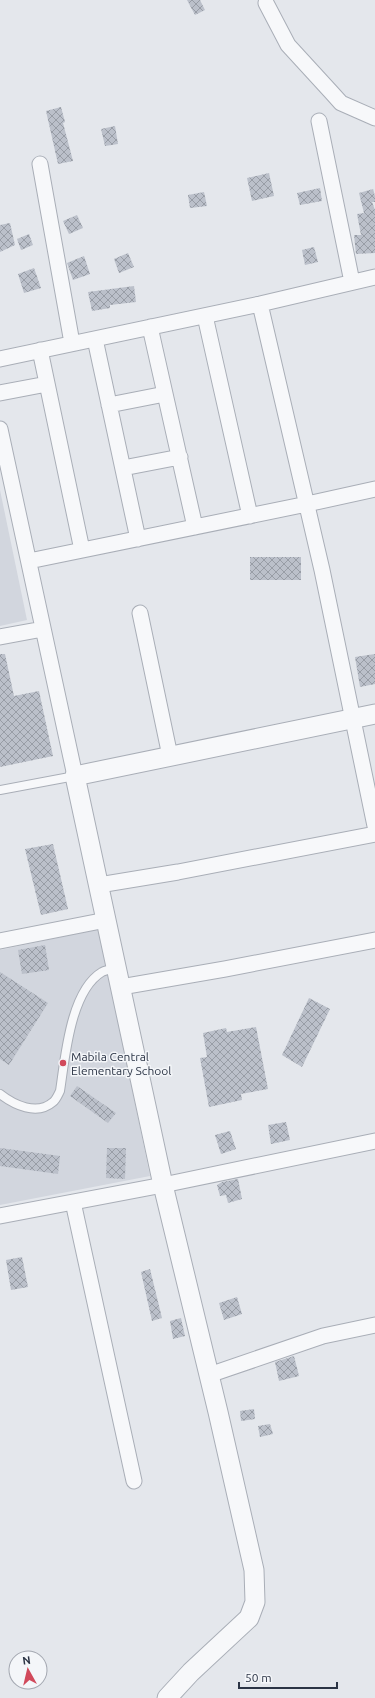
<svg xmlns="http://www.w3.org/2000/svg" width="375" height="1698" font-family="Ubuntu,sans-serif">
	<style>
		.built { fill: #d2d6de }
		.building { fill: url(#building-cross-hatch) }
		.lines { fill: none; stroke-linecap: round; stroke-linejoin: round }
		.service-casing { stroke: #a9aeb7; stroke-width: 10 }
		.minor-casing { stroke: #a9aeb7; stroke-width: 17 }
		.tertiary-casing { stroke: #a9aeb7; stroke-width: 21 }
		.service { stroke: #f7f8fa; stroke-width: 8 }
		.minor { stroke: #f7f8fa; stroke-width: 15 }
		.tertiary { stroke: #f7f8fa; stroke-width: 19 }
		.poi-dot { fill: #d1495b; stroke: #f4f6f9; stroke-width: 1.5 }
		.labels { text-anchor: middle; dominant-baseline: central; stroke-width: 3; stroke-linejoin: round; paint-order: stroke }
		.poi-label { font-size: 12px; fill: #2b3445; stroke: #f4f6f9; text-anchor: start }
	</style>
	<defs>
		<pattern id="building-cross-hatch" width="8" height="8" patternUnits="userSpaceOnUse"><rect width="8" height="8" fill="#bbc0ca"/><path d="M0 0l8 8M0 8l8-8" fill="none" stroke="#989da6"/></pattern>
	</defs>
	<rect width="100%" height="100%" fill="#e4e7ec"/>
	<path class="built" d="M0,490L27,620L0,626Z
		M99,929L150,1176L0,1205V950Z"/>
	<path class="building" d="M187,0H200L205,10L195,15Z
		M61,107L65,122L63,123L73,161L58,164L46,111Z
		M115,126L118,144L105,146L101,129Z
		M269,173L274,196L252,201L247,178Z
		M320,188L322,201L300,205L297,193Z
		M373,189L375,196V202H372L375,210V253L356,254L354,235H361L357,214L364,213L359,193Z
		M204,192L207,206L190,208L188,195Z
		M77,215L83,228L69,234L63,221Z
		M10,223L15,245L0,252V225Z
		M29,234L33,245L21,250L17,239Z
		M314,247L318,262L305,265L302,250Z
		M128,253L134,267L119,273L114,259Z
		M84,256L90,274L73,280L67,263Z
		M34,268L41,288L24,293L18,274Z
		M134,286L136,302L110,305V308L92,311L88,292Z
		M250,557H301V580H250Z
		M0,654H5L14,696L39,691L53,756L0,767Z
		M375,654V684L360,687L355,657Z
		M53,844L68,909L41,915L25,849Z
		M45,945L49,970L22,974L18,950Z
		M0,972L48,1003L9,1065L0,1059Z
		M309,998L330,1009L302,1067L282,1055Z
		M256,1027L268,1089L241,1094L242,1100L209,1107L200,1058L207,1057L203,1033L226,1028L227,1032Z
		M77,1086L116,1113L108,1123L70,1096Z
		M286,1122L290,1140L271,1144L268,1125Z
		M230,1131L236,1149L221,1154L215,1135Z
		M0,1148L60,1156L58,1174L0,1166Z
		M107,1148H126L125,1179L106,1178Z
		M238,1179L242,1199L228,1203L226,1195L220,1196L217,1185L222,1182Z
		M22,1257L28,1287L11,1290L6,1260Z
		M150,1269L162,1318L152,1321L141,1272Z
		M237,1297L242,1314L224,1320L219,1303Z
		M181,1318L185,1336L173,1339L170,1321Z
		M294,1356L299,1376L279,1381L275,1362Z
		M254,1409L255,1419L241,1421L240,1411Z
		M270,1424L273,1434L260,1437L258,1426Z"/>
	<g class="lines">
		<g class="service-casing">
			<path id="service" d="M0,790L75,776
				M0,1094C14,1105 37,1116 53,1102C56,1100 58,1095 60,1091C65,1059 70,991 102,972C106,970 111,969 116,968"/>
		</g>
		<g class="minor-casing">
			<path id="minor" d="M266,3L288,45L332,93L341,103L375,118
				M319,121L352,282
				M40,164L72,343
				M260,304L322,570L375,826
				M205,316L250,516
				M150,327L195,527
				M95,339L138,539
				M40,350L82,550
				M0,359L260,304L375,277
				M0,393L47,384
				M109,405L165,394
				M0,429L75,776
				M123,468L180,457
				M29,561L307,504L375,489
				M140,613L170,756
				M0,637L43,629
				M99,885L178,872L375,834
				M0,941L106,920
				M121,987L225,969L375,940
				M73,1202L134,1481
				M0,1216L163,1185L375,1141
				M209,1375L323,1336L375,1325"/>
		</g>
		<g class="tertiary-casing">
			<path id="tertiary" d="M167,1698L191,1672L249,1618L255,1602L254,1570L218,1412L163,1185L75,776L375,714"/>
		</g>
		<use href="#service" class="service"/>
		<use href="#minor" class="minor"/>
		<use href="#tertiary" class="tertiary"/>
	</g>
	<circle class="poi-dot" cx="63" cy="1063" r="4"/>
	<g class="labels">
		<g class="poi-label">
			<text x="71" y="1056">Mabila Central<tspan x="71" dy="14">Elementary School</tspan></text>
		</g>
	</g>
	<g transform="translate(28 1670) rotate(352)"><circle r="19" fill="#f4f6f9" stroke="#a4a8b1"/>
	<path d="M0-3L7 15L0 10L-7 15Z" fill="#d1495b"/>
	<text y="-6" font-size="11" font-weight="bold" text-anchor="middle" fill="#2b3445">N</text>
	</g>
	<path d="M239 1682v6h98v-6" fill="none" stroke="#2b3445" stroke-width="2"/>
	<text x="245" y="1682" font-size="12" fill="#2b3445" stroke="#f4f6f9" stroke-width="3" paint-order="stroke">50 m</text>
</svg>
